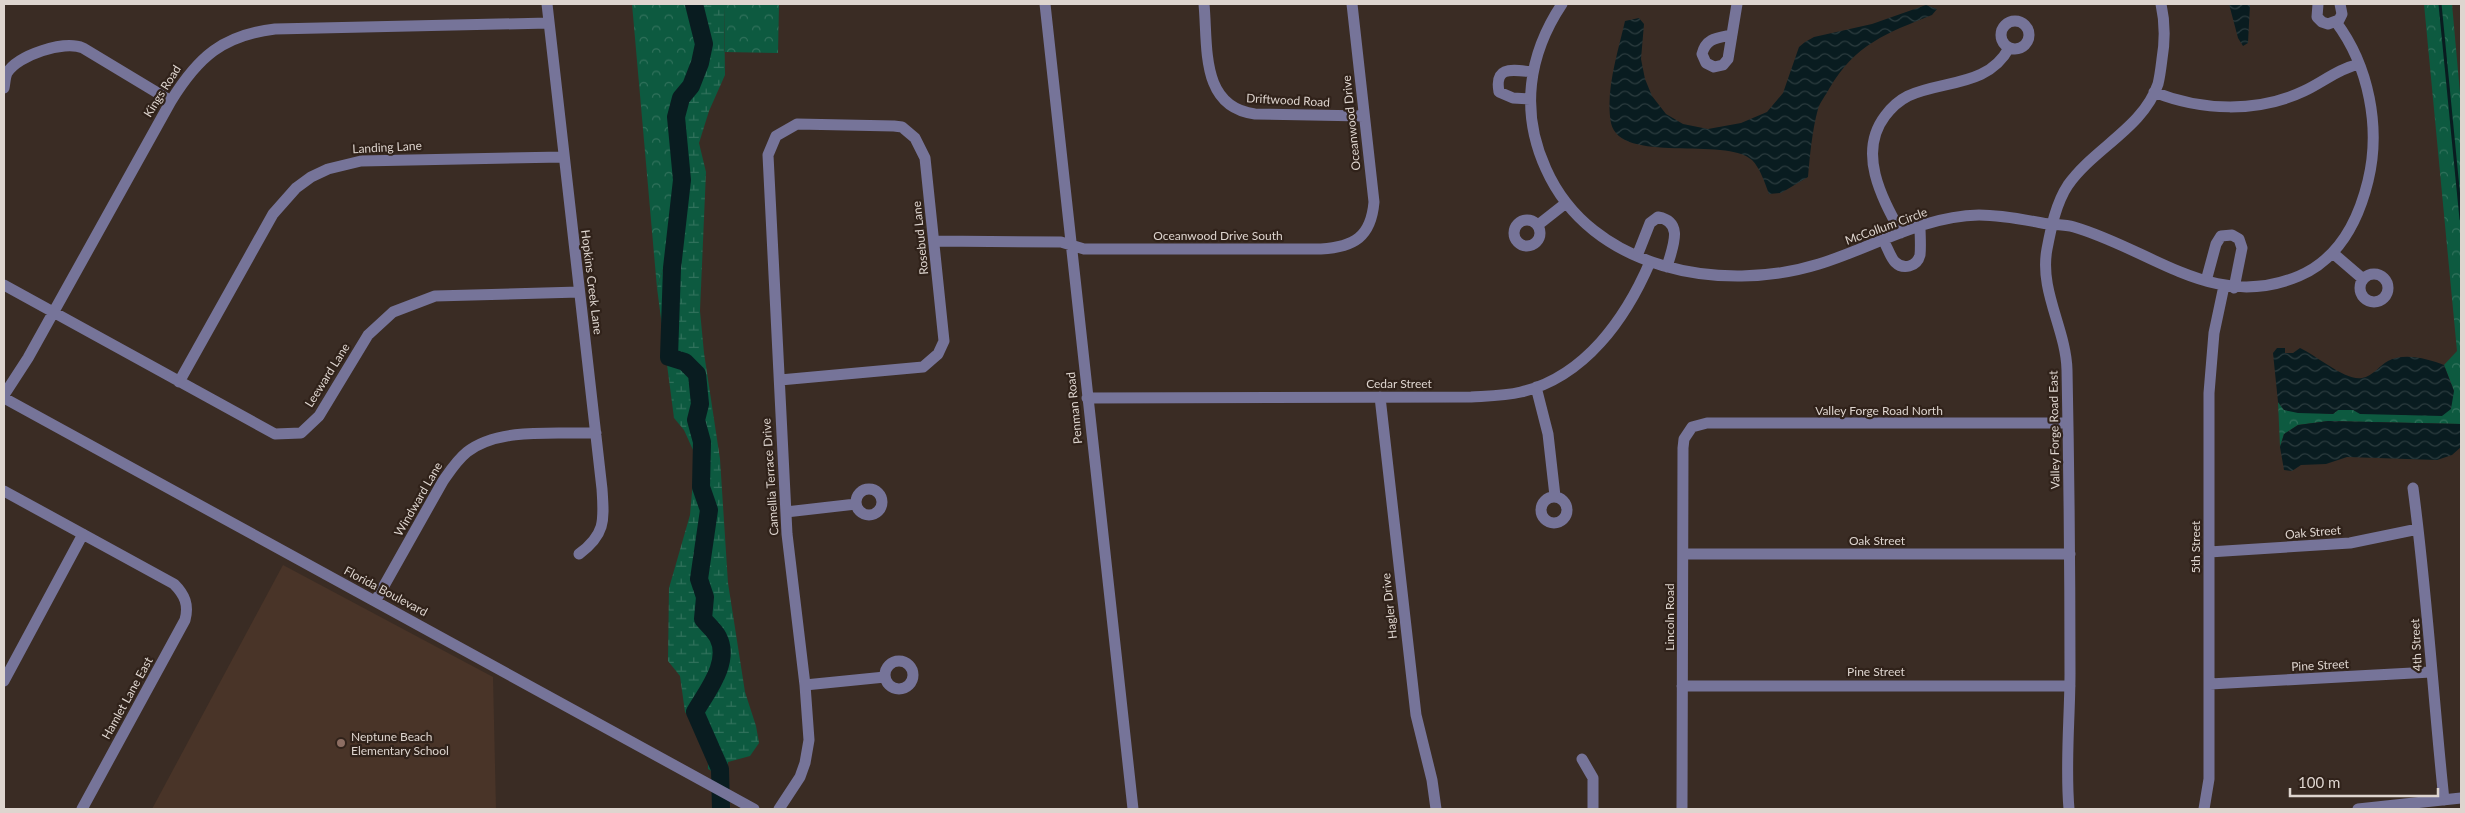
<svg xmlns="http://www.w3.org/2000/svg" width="2465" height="813" font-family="Lato,sans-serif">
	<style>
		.built { fill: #493428 }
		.forest { fill: url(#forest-crowns) }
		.wetland { fill: url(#wetland-marsh) }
		.water { fill: url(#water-waves) }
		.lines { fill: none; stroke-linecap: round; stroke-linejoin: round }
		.stream { stroke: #091c20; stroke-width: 3 }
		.river { stroke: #091c20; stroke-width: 18 }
		.minor { stroke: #767499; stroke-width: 11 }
		.education-dot { fill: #8d6e63; stroke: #30221a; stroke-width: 2 }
		.labels { text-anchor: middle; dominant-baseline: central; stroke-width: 4.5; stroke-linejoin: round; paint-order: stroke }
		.street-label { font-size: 12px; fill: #ded5cf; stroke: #30221a }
		.poi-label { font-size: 12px; fill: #ded5cf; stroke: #30221a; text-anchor: start }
	</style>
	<defs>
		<pattern id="forest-crowns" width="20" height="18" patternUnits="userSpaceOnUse" patternTransform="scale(1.25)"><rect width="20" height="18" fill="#0d5a40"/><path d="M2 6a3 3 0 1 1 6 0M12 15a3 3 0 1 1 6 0" fill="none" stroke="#30715b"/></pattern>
		<pattern id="wetland-marsh" width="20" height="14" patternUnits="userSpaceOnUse" patternTransform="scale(1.25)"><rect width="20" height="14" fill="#0d5a40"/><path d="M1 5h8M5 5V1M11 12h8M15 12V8" fill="none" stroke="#30715b"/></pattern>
		<pattern id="water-waves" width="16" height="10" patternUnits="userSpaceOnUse" patternTransform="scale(1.25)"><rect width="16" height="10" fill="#091c20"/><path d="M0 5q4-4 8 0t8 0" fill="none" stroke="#2c3c3f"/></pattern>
	</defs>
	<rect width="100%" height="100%" fill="#3a2c24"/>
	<path class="built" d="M283,565L493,677L496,809H152Z"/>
	<path class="forest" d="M632,4H701L700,29L685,86L674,108V130L678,175L664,266L657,288Z
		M724,4H779L778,53L725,52Z
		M2424,4H2452L2461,104V424L2328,421L2298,425L2284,434L2280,447L2278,402L2284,410L2333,414L2338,410H2353L2454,391L2444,365L2457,351Z"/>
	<path class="wetland" d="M701,4H724L725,75L709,111L699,143L706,172L700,311L704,353L720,459L728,583L745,692L756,726L759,743L750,756L728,762V780L708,769V753L696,728L685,712L680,676L668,661L669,588L690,515L693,481V450L684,430L674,418L657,288L664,266L678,175L674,130V108L685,86L700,29Z"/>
	<path class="water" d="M2229,4H2250L2248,43L2243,46L2238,38Z
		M1926,5L1937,9L1932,15C1887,33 1855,44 1829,89C1826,95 1820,102 1818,109C1812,131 1810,155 1808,177L1781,193L1769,194C1765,183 1760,168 1752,160C1726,136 1620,165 1611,123C1605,91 1618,52 1625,21L1639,18L1644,24L1641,59L1645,79L1652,96L1666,114L1683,124L1708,129L1741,123L1767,112L1783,93L1799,47L1805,42L1814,37L1872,24Z
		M2277,348H2285V353H2293L2300,348C2316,355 2345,381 2362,378C2373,376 2379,366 2388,361C2404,352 2429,359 2444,365L2454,391L2451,409L2442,416L2360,414L2353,410H2338L2333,414L2298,413L2284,410L2278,402L2273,353Z
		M2328,421L2461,424V447L2452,455L2437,460L2347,457L2326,464L2301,465L2292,471L2284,470L2280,447L2284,434L2298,425Z"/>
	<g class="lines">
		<path class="stream" d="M2440,4L2461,219"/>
		<path class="river" d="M694,4L704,44L700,63L691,86L681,98L676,117L682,180L672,268L669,357L685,362L697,374L700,404L696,420L702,442L701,487L709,510L699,579L705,597L703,619C708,625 715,631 718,637C731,662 707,691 695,712L720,769L721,809"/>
		<path class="minor" d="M547,4L602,489C604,520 606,534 579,554
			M1045,4L1133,809
			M1204,4C1208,47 1200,107 1255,114L1364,116
			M1562,4C1528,55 1520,112 1546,169C1591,270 1722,294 1819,264C1872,248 1922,216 1979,215C2001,215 2021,219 2042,223C2053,225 2064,224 2074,227C2153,250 2214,312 2299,276C2339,259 2358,222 2368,181C2381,128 2369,66 2336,22
			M2318,4L2317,17L2322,22L2328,24L2339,20L2342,14L2340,4
			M2001 35a14 14 0 1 1 28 0a14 14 0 1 1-28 0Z
			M1732,35C1717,38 1706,38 1702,54L1706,63L1714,67L1723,65L1728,59L1737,4
			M4,88C5,84 5,77 7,73C18,55 64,40 83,48L171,101
			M2154,92C2201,111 2258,113 2304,91C2323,82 2338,69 2359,64
			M1530,99L1513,98L1499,92C1494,65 1513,70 1533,72
			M1514 233a13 13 0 1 1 26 0a13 13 0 1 1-26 0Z
			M1538,225L1566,203
			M1901,233C1882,198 1857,153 1885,116C1891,108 1900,100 1908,96C1943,80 1988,87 2009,48
			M1883,240C1887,246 1890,257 1895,262C1903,270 1917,267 1920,255C1921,246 1920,235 1920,226
			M934,241L1061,242L1084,249H1321C1354,247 1371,237 1374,202L1352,4
			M2334,254L2363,279
			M1637,256L1650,223L1658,217C1685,222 1672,248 1667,267
			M2360 288a14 14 0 1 1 28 0a14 14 0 1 1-28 0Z
			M2206,281L2216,244L2221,236L2232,235L2239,239L2242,248L2234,288
			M4,285L275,434L301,433L319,416L368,335L393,312L435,296L579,292
			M179,382L273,214L296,188L311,177L328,169L361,161L563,157
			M1536,387L1548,434L1555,496
			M4,395L28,358L171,101C198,57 223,35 275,29L548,23
			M1380,397L1416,715L1432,780L1436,809
			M4,398L754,809
			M1087,398L1471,397C1488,396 1505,396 1521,392C1585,377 1626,318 1650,262
			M2413,488C2427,592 2433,696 2444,800
			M856 502a13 13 0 1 1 26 0a13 13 0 1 1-26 0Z
			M4,491L174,584C185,595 189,605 185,620L82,809
			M1541 510a13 13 0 1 1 26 0a13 13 0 1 1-26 0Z
			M786,512L856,504
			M2209,552L2350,543L2418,529
			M1683,554H2070
			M376,600L443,481C450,471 457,460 467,452C499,427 557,434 596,433
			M885 675a14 14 0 1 1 28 0a14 14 0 1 1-28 0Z
			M4,681L83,534
			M2210,684L2431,672
			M805,685L885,677
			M1682,686H2070
			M1582,759L1593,778V809
			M779,809L800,777L805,763L809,740L805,685L787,534L768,155L776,136L797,124L894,126L902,127L915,138L925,158L944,341L938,354L923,367L780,380
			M1682,809L1683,448L1684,439L1692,427L1707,423H2066
			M2069,809C2065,764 2070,718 2070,673C2070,572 2069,471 2067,370C2066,329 2039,291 2047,249C2051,228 2056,203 2068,185C2094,148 2143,128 2158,84C2160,76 2161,67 2162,59C2165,41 2165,22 2161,4
			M2204,809L2209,779V393L2214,333L2224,286
			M2358,809L2461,798"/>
	</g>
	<circle class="education-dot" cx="341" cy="743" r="5"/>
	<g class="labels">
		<g class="street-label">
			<text transform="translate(162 91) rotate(-58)">Kings Road</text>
			<text transform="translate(1288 100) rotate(3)">Driftwood Road</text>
			<text transform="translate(1351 123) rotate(-96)">Oceanwood Drive</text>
			<text transform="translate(387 147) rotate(-3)">Landing Lane</text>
			<text transform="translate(1886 226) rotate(-20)">McCollum Circle</text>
			<text x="1218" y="235">Oceanwood Drive South</text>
			<text transform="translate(920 238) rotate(-96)">Rosebud Lane</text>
			<text transform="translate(592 282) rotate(83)">Hopkins Creek Lane</text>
			<text transform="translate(327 375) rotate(-58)">Leeward Lane</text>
			<text x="1399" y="383">Cedar Street</text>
			<text transform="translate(1074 408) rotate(-96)">Penman Road</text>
			<text x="1879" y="410">Valley Forge Road North</text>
			<text transform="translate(2054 430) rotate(-91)">Valley Forge Road East</text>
			<text transform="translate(770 477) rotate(-94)">Camellia Terrace Drive</text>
			<text transform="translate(418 499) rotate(-60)">Windward Lane</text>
			<text transform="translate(2313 532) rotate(-5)">Oak Street</text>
			<text x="1877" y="540">Oak Street</text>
			<text transform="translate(2195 547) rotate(-90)">5th Street</text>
			<text transform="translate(386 591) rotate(28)">Florida Boulevard</text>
			<text transform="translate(1389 606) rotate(-96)">Hagler Drive</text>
			<text transform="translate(1669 617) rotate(-90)">Lincoln Road</text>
			<text transform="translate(2416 645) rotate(-93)">4th Street</text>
			<text transform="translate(2320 665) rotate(-3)">Pine Street</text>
			<text x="1876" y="671">Pine Street</text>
			<text transform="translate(127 698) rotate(-61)">Hamlet Lane East</text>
		</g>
		<g class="poi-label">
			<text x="351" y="736">Neptune Beach<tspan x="351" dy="14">Elementary School</tspan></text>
		</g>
	</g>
	<rect width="2465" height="813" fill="none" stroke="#ded5cf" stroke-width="10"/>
	<path d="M2290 788v8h148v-8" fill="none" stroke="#ded5cf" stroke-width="2.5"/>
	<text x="2298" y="788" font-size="15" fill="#ded5cf" stroke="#30221a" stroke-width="4" paint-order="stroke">100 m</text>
</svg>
